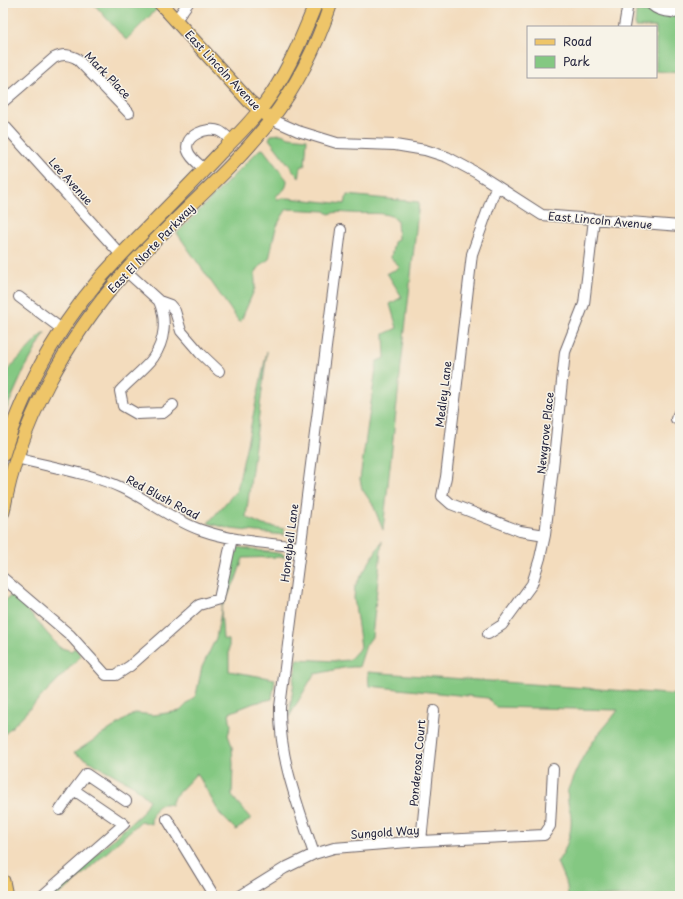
<svg xmlns="http://www.w3.org/2000/svg" width="683" height="899" font-family="'Playpen Sans',sans-serif">
	<style>
		.green { fill: #84c882; stroke: #53755e }
		.lines { fill: none; stroke-linecap: round; stroke-linejoin: round }
		.minor-casing { stroke: #6b6368; stroke-width: 12 }
		.major-casing { stroke: #6b6368; stroke-width: 15 }
		.minor { stroke: #fff; stroke-width: 10 }
		.major { stroke: #eec569; stroke-width: 13 }
		.labels { text-anchor: middle; dominant-baseline: central; stroke-width: 3; stroke-linejoin: round; paint-order: stroke }
		.street-label { font-size: 11px; fill: #22223b; stroke: #f7f3e8 }
	</style>
	<rect width="100%" height="100%" fill="#f7f3e8"/>
	<filter id="ink" filterUnits="userSpaceOnUse"><feTurbulence type="fractalNoise" baseFrequency=".025" numOctaves="2"/><feDisplacementMap in="SourceGraphic" scale="8" xChannelSelector="R" yChannelSelector="G"/><feConvolveMatrix kernelMatrix="1 2 1 2 8 2 1 2 1" color-interpolation-filters="sRGB"/></filter>
	<filter id="wash" filterUnits="userSpaceOnUse"><feTurbulence type="fractalNoise" baseFrequency=".012" numOctaves="4" result="noise"/><feDisplacementMap in="SourceGraphic" scale="16" xChannelSelector="R" yChannelSelector="G"/><feGaussianBlur stdDeviation="0.9" result="paint"/><feColorMatrix in="noise" values="0 0 0 0 0 0 0 0 0 0 0 0 0 0 0 0 0 1.4 0 .05"/><feComposite in="paint" operator="in"/></filter>
	<g filter="url(#wash)">
		<rect width="100%" height="100%" fill="#f3dcbd"/>
		<path class="green" d="M93,3H152L157,9L126,40Z
			M636,11L680,15V73L656,71V27H635Z
			M281,134L289,137L307,139L305,165L301,167L299,178L269,139L271,135Z
			M263,149L287,180C287,190 282,191 276,196L277,199L288,198L345,204L347,195L419,202L383,530L373,505L362,489L360,479L377,361L385,358L384,334L397,328L390,304L402,297L387,273L400,268L391,258L394,242L398,239L397,219C383,210 366,215 350,213C342,213 338,211 329,214L325,211L287,209C272,230 275,236 269,259L261,265L255,273V288L240,323L177,233L259,150Z
			M43,333H45L24,370L3,417V390L6,387L7,371Z
			M267,351L246,517L263,525L284,529V535L231,529L208,523L237,490Z
			M382,541L372,637L366,645L359,667C344,666 329,672 314,674L289,717L297,659L336,661L349,660L361,647L354,598L355,586Z
			M236,547L283,554L285,557L243,558L236,579L221,609L223,639L229,640V671L275,679L272,699L254,703L229,713L231,726L228,735L232,746L233,764L232,796L251,819L236,830L220,814L197,773L174,797L171,805C157,800 151,812 151,824L141,821L70,886L57,896H49L141,814L149,800L133,785L74,753L135,713L154,715L180,711L196,695L202,667L216,638L233,549Z
			M11,596L16,597L59,647L71,651L75,648L81,656L3,736V602Z
			M368,672L680,695V896H568L567,886L557,862C567,850 574,827 570,811C568,804 566,793 569,787C575,773 581,758 590,746C598,733 610,722 618,710L496,707L488,698L369,686Z"/>
	</g>
	<g filter="url(#ink)">
		<g class="lines">
			<g class="minor-casing">
				<path id="minor" d="M650,3C657,12 670,12 680,13
					M176,20L188,3
					M624,27L628,3
					M3,102L54,58C62,54 67,54 76,58L129,113
					M271,119L298,131L337,143L395,145L425,150L447,157L475,172L542,215L680,226
					M3,124L121,255
					M205,170C200,165 190,158 188,151C182,136 208,126 219,131C224,133 228,138 232,141
					M496,187L472,254L446,477L442,496L451,504L520,531L545,535
					M126,271L159,301L170,305L175,311L181,331L200,353L219,371
					M19,297L63,330
					M159,301C167,320 165,341 153,358C147,367 129,381 120,391L123,406L137,414L163,413L173,405
					M676,419L680,411
					M16,458C51,467 90,473 122,488C149,500 172,520 201,530C232,541 267,543 300,547
					M3,578L70,635L106,675H116L130,666L199,605L219,599L232,538
					M488,634L502,625L532,584L540,558L545,535L553,468L565,352L584,304L594,219
					M74,790L86,774L126,801
					M167,819L214,896
					M421,841L434,711
					M314,854C298,805 279,759 280,707L341,230
					M42,896L124,824L74,790L60,810
					M240,896L285,868L314,854L334,848L421,841L544,835L550,826L553,769"/>
			</g>
			<g class="major-casing">
				<path id="major" d="M160,3L249,101L266,115
					M3,455C25,381 68,310 122,254C154,221 187,188 219,154C237,136 256,117 271,95C290,67 303,35 316,3
					M3,512C19,423 66,340 125,272C171,220 227,176 270,121C297,86 317,45 331,3
					M3,881L6,896"/>
			</g>
			<use href="#minor" class="minor"/>
			<use href="#major" class="major"/>
		</g>
	</g>
	<g class="labels">
		<g class="street-label">
			<text transform="translate(223 70) rotate(47)">East Lincoln Avenue</text>
			<text transform="translate(108 75) rotate(46)">Mark Place</text>
			<text transform="translate(71 181) rotate(48)">Lee Avenue</text>
			<text transform="translate(600 220) rotate(5)">East Lincoln Avenue</text>
			<text transform="translate(151 248) rotate(-46)">East El Norte Parkway</text>
			<text transform="translate(443 394) rotate(-83)">Medley Lane</text>
			<text transform="translate(545 433) rotate(-84)">Newgrove Place</text>
			<text transform="translate(163 497) rotate(28)">Red Blush Road</text>
			<text transform="translate(289 543) rotate(-83)">Honeybell Lane</text>
			<text transform="translate(417 763) rotate(-85)">Ponderosa Court</text>
			<text transform="translate(385 832) rotate(-4)">Sungold Way</text>
		</g>
	</g>
	<rect width="683" height="899" fill="none" stroke="#f7f3e8" stroke-width="16"/>
	<rect x="527" y="26" width="130" height="52" fill="#f7f3e8" stroke="#a29fa3"/>
	<rect x="535" y="39" width="20" height="6" fill="#eec569" stroke="#a29fa3"/>
	<text x="563" y="46" font-size="12" fill="#22223b">Road</text>
	<rect x="535" y="56" width="20" height="12" fill="#84c882" stroke="#a29fa3"/>
	<text x="563" y="66" font-size="12" fill="#22223b">Park</text>
</svg>
